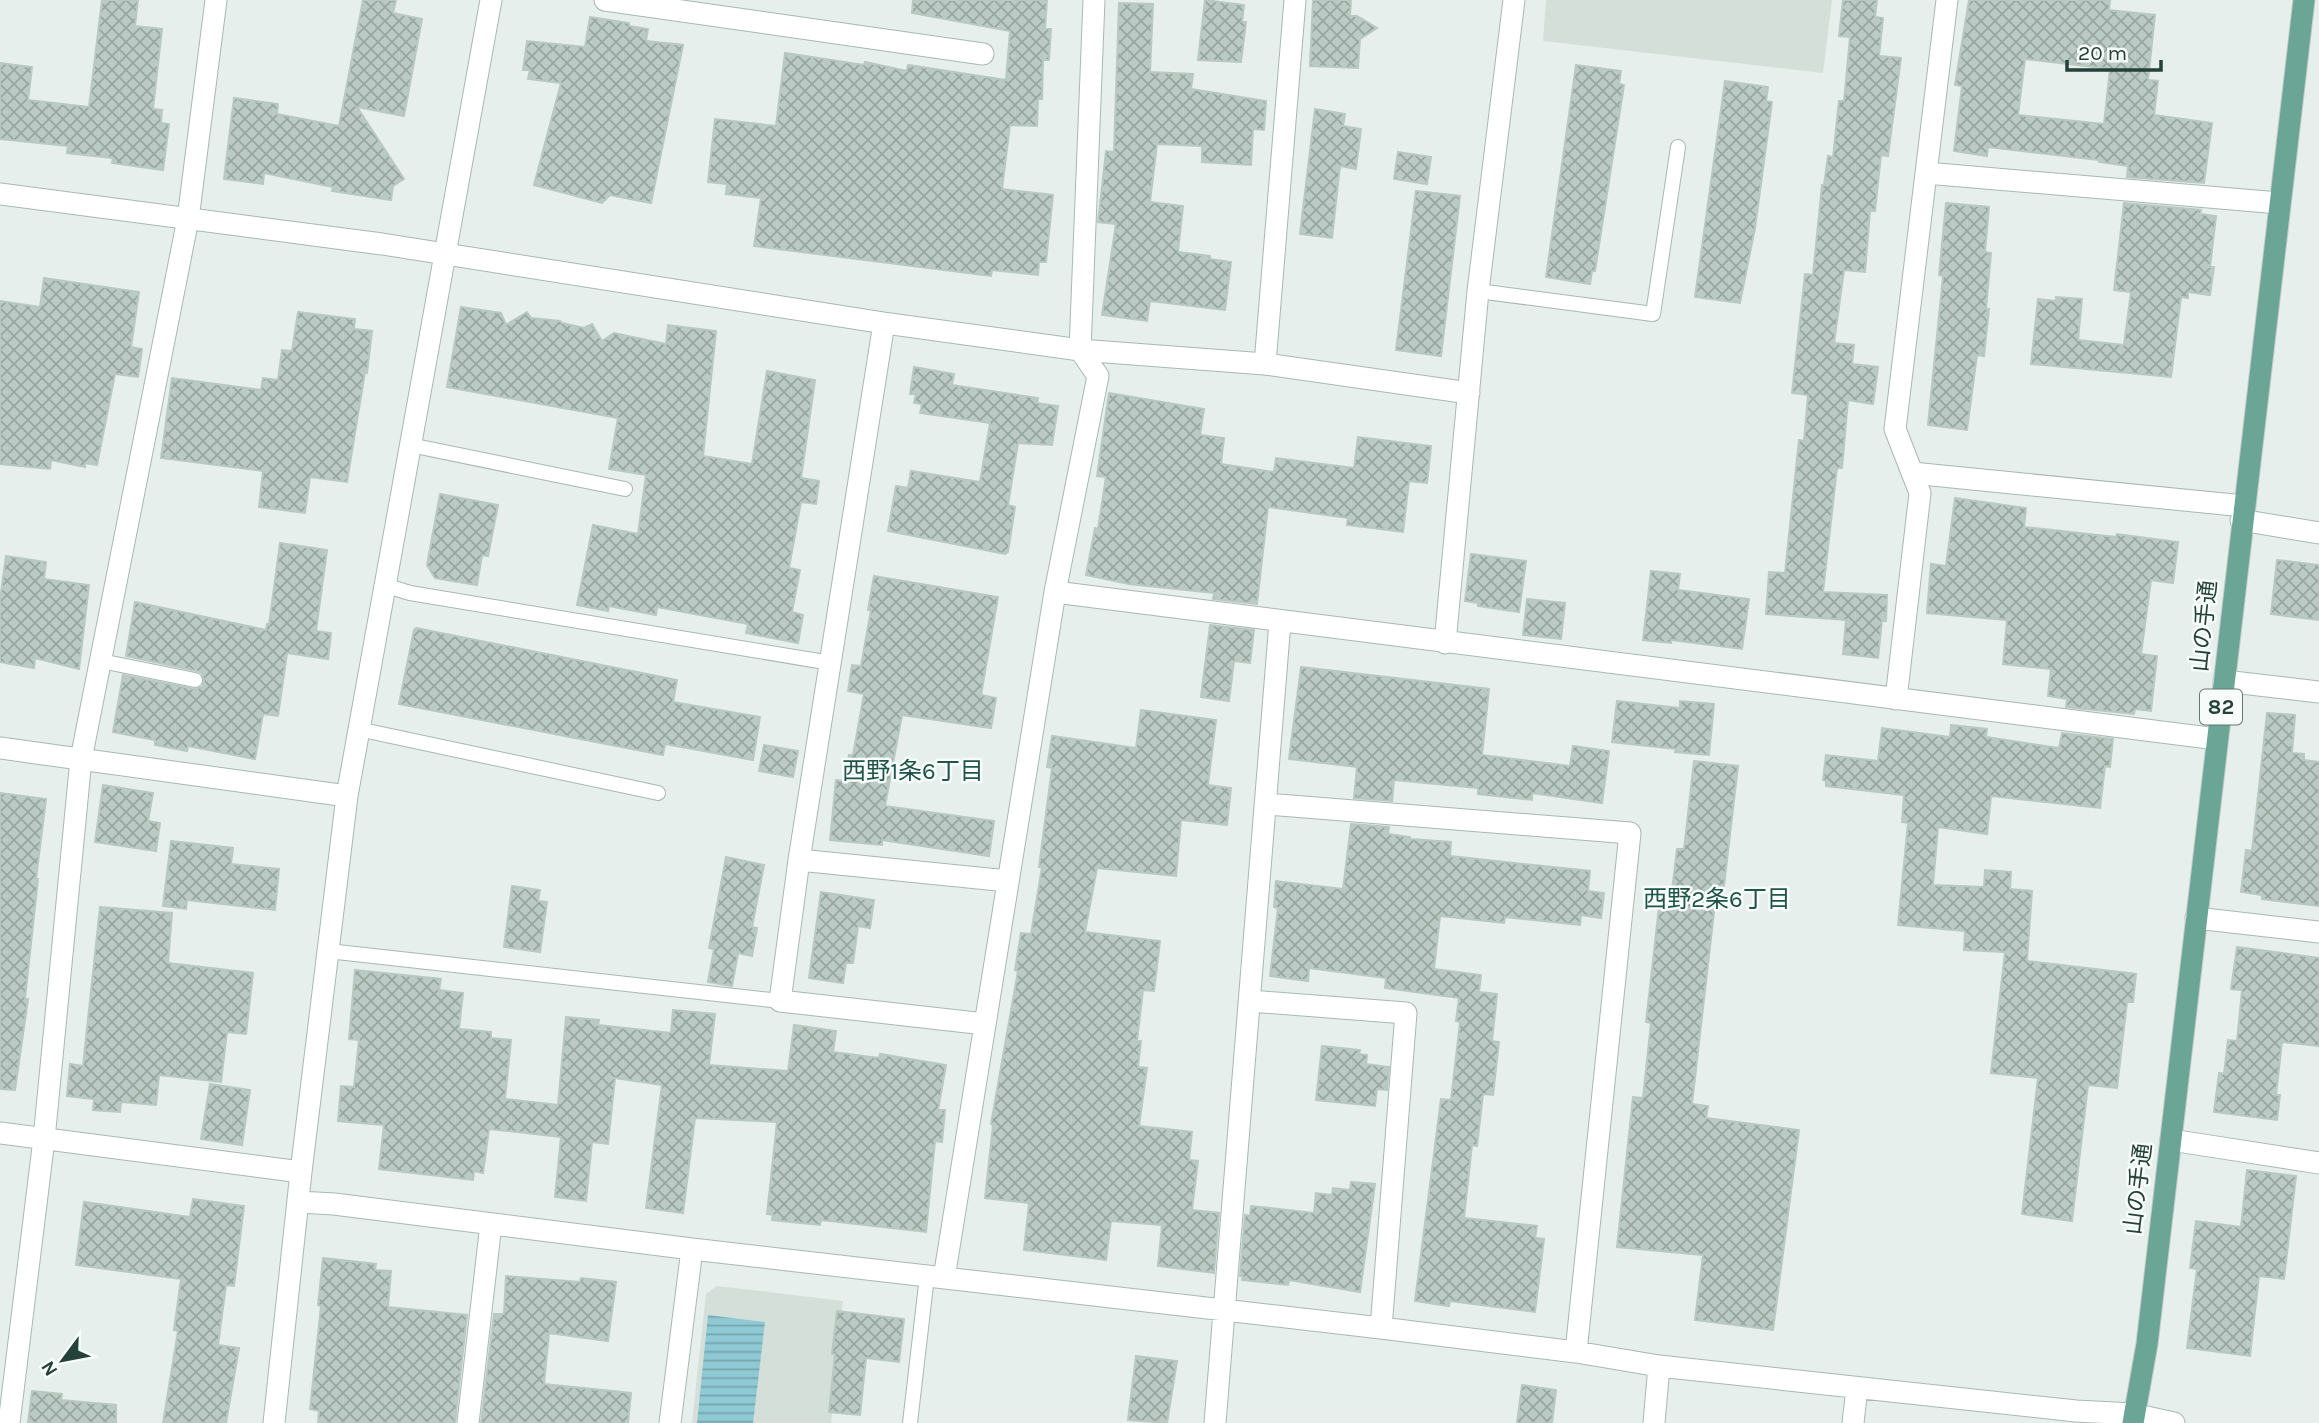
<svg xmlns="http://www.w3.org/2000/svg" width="2319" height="1423" font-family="Karla,'Noto Sans JP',sans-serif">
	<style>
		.built { fill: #d4dfda }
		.water { fill: url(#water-rules) }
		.building { fill: url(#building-cross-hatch); stroke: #b8c9c2; stroke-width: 2; fill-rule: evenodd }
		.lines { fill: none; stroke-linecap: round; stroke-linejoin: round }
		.lane-casing { stroke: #a8b8b2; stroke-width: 16 }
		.street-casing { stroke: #a8b8b2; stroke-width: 23 }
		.primary-casing { stroke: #c2cac8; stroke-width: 23 }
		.lane { stroke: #fff; stroke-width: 14 }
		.street { stroke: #fff; stroke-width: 21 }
		.primary { stroke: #6aa596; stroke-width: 21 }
		.labels { text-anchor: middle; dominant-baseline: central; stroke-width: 5; stroke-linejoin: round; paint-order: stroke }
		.shield { fill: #f7fbf9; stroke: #637a73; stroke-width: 2 }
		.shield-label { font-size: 21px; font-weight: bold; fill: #24423a }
		.street-label { font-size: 23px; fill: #24423a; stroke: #f7fbf9 }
		.neighbourhood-label { font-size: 24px; fill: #1f5548; stroke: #f7fbf9 }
	</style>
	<defs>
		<pattern id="water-rules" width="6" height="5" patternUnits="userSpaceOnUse" patternTransform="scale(1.75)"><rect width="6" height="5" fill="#8ec9d4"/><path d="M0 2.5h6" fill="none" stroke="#74a5ad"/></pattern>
		<pattern id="building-cross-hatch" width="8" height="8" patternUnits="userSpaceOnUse" patternTransform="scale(1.75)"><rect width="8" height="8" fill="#bbcac4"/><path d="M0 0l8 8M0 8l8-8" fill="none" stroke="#98a6a0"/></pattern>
	</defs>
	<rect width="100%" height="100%" fill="#e6efeb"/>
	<path class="built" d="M1546,0H1832L1823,73L1543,41Z
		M717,1286L843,1301L831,1423H692L706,1294Z"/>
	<path class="water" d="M708,1315L765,1322L753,1423H697Z"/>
	<path class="building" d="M102,0H138L135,26L162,29L153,109L162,110L161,123L169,124L163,170L112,163L113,158L67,153L68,146L0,139V63L32,67L28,100L89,107Z
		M363,0H396L393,13L422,19L404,116L357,107L404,179L393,186L391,200L332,191L333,187L264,173L263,184L224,179L234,98L278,104L277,114L339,126Z
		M913,0H1047L1045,29H1051L1049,60H1043L1042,99H1038L1037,126L1010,125L1002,189L1053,195L1046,262H1039L1038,275L992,270L991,276L754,246L761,198L726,194L727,184L708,182L715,119L776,126L785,53L864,65L865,62L907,71L908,65L1006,80L1010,31L912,13Z
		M1205,0L1244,5L1242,22H1246L1241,62L1198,60Z
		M1313,0H1351L1350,16H1357L1377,28L1360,39L1358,68L1310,66Z
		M1843,0H1877L1875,17L1883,18L1879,56L1901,58L1888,156L1881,155L1875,211H1870L1865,272L1844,270L1834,343L1854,345L1852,364L1878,367L1873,404L1848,400L1842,468H1837L1823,592L1887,595L1886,621H1882L1878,658L1843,654L1846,620L1766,614L1769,572L1785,573L1799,440L1804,441L1808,395L1792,393L1805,274L1813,275L1822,185H1824L1828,156L1833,157L1839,101H1844L1850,37L1839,36Z
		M1969,0H2110L2109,10L2155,15L2148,80L2158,81L2154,115L2212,123L2204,183L2127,177L2128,166L2099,162V160L1988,147L1987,156L1954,151L1962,86L1955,85ZM2025,59L2110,69L2104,124L2018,115Z
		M1119,3L1153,4L1150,72L1193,74L1191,89L1266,101L1264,130L1253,129L1251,165L1202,162V146L1157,144L1150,202L1183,206L1178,252L1210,256V259L1231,262L1225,310L1150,301L1147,321L1102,315L1116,224L1098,222L1106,151L1114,152Z
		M590,17L629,23V26L648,29L646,41L683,45L651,203L610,195L602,203L534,185L561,83L528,79L530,70H523L527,41L585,47Z
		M1576,65L1621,71L1619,84L1624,85L1595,271H1592L1590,284L1546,277Z
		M1725,81L1768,87L1766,101L1772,102L1755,228L1740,303L1695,297Z
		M1315,109L1345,114L1343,126L1361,129L1356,169L1340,166L1332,238L1300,234Z
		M1398,152L1431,157L1427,184L1394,179Z
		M1416,191L1460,196L1441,356L1396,350Z
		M1946,203L1989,207L1985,252L1991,253L1986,309H1989L1984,356L1977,355L1967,430L1928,425L1943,276L1939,275Z
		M2124,203L2201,210L2200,214L2216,216L2210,267H2214L2210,295L2188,292V298L2181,297L2171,377L2031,364L2038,299L2056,301V297L2082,299L2078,340L2124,345L2131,292L2114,290Z
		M44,278L139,292L131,347L142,349L138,377L115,374L97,465L85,463V467L51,460L50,469L0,464V301L40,307Z
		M461,307L501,313L506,325L527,312L531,318L560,321L562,323L584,328L592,324L602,341L614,333L666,344L668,325L716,331L703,456L752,464L767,371L815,380L801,478L819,481L816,504L801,502L789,568L800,570L792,612L803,615L798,643L746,633L748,624L657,607L656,615L609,606L608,611L577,605L593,525L638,534L646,475L609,469L618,418L447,387Z
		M298,312L355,319L354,329L372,331L367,373L365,372L347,482L310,477L305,513L259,507L263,471L161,458L172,378L261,390L263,378L278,380L282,350L292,351Z
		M914,367L954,374L952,385L1038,398L1037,403L1058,406L1052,445L1018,443L1008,505L1015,507L1008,552L1005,554L888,531L896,486L908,488L911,471L980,482L990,423L920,413L922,404L914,403L916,394H910Z
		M1109,393L1204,409L1200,435L1224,438L1221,464L1274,472L1276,458L1354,468L1358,437L1431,446L1427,483L1409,481L1403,532L1347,525L1348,518L1268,507L1257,604L1213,599L1214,593L1129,584L1086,575L1095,528L1098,529L1106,477L1097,476Z
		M440,494L498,505L488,556L482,555L477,585L435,578L427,565Z
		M1955,498L2026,508L2024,527L2116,537L2117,534L2178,542L2173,583L2151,580L2141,654L2157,656L2151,711L2135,709L2134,714L2066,707L2067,699L2048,696L2051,669L2003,664L2007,620L1927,613L1931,564L1946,566Z
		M280,543L327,550L316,631L331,633L328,659L287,653L278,716L263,714L255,759L188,746L187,751L155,745V740L113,732L123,675L194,689L202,687L204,681L202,673L197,671L126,656L135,602L266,630L267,624L269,625Z
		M1471,554L1526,561L1519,612L1478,606V603L1465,601Z
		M6,556L46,562L44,579L89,585L79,669L35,658L34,668L0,662V600Z
		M2277,560L2319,565V620L2271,614Z
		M1651,571L1680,574L1678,590L1749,599L1742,649L1671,640V643L1643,640Z
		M874,576L998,597L981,695L996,698L991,728L902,715L885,806L994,821L989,856L882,840V845L830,840L836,780L844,781L849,755H853L864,694L848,691L852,665L861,666L871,610H868Z
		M1527,599L1565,603L1561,639L1523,635Z
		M1210,625L1254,630L1250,663L1234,661L1229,701L1201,697Z
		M416,628L677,680L673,702L760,717L753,760L665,744L663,755L399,704L414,630Z
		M1301,667L1489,689L1482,755L1570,766L1573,746L1609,751L1602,803L1532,793V800L1478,794V788L1394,780L1392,801L1354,798L1357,767L1289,759Z
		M1617,701L1680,708V701L1714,704L1709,755L1675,752L1676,749L1612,742Z
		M1141,710L1216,720L1208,785L1231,788L1227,825L1181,820L1176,876L1097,868L1085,932L1160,941L1154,991L1143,990L1137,1041H1141L1138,1067L1147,1068L1139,1126L1192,1132L1189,1160L1198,1161L1192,1210L1219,1213L1214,1273L1158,1266L1162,1225L1111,1221L1106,1260L1024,1250L1029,1203L985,1198L993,1125L991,1124L1018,971L1015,970L1021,933L1031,934L1042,867H1039L1052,768L1047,767L1052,736L1136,748Z
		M2267,713L2295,715L2292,753L2304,754V760L2319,762V906L2262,899V895L2241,892L2246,850L2252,851Z
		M1951,725L1987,729L1986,737L2059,748L2062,733L2113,739L2110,767L2105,766L2100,808L1991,796L1987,834L1938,827L1933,885L1984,887L1985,870L2011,872L2010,889L2032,891L2027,961L2136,974L2133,1002H2127L2117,1088L2088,1085L2072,1221L2022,1214L2038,1078L1991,1073L2005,952L1964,950L1965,931L1898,925L1908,823L1902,822L1904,795L1826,786V781L1823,780L1826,755L1878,761L1882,728L1950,737Z
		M764,745L798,751L793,777L759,771Z
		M1694,761L1738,766L1724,886H1717L1692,1104L1708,1106L1706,1118L1799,1130L1773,1330L1695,1320L1703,1255L1617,1247L1633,1097L1643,1098L1651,1023L1646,1022L1660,898L1671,899L1677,849H1684Z
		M103,785L153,793L148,821L160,823L156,851L95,842Z
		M0,793L46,799L36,879H38L25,999H28L15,1090L0,1089Z
		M1351,824L1389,827L1388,834L1410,837V839L1451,842L1450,856L1590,871L1588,891L1604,893L1601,918L1581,915L1580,925L1505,917L1504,923L1440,916L1434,969L1481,975L1479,992L1497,994L1492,1041L1499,1042L1493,1095L1483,1094L1477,1146L1472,1145L1464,1218L1537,1226L1535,1238L1544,1239L1535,1312L1450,1301L1449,1306L1415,1301L1441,1099L1451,1100L1460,1022L1456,1021L1459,998L1385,988L1386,978L1309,968L1308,981L1270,976L1278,908L1274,907L1276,881L1343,889Z
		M171,841L233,848L231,864L279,869L275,910L187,900L186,909L163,906Z
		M726,857L764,865L752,927L757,928L752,956L738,953L732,986L708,982L714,949L709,948Z
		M512,886L540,890L538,901L547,902L540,952L504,947Z
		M821,892L874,900L870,928L858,926L853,963H846L843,983L809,978Z
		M100,907L172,913L168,963L253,973L246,1034L227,1032L221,1082L159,1075L156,1105L121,1102L120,1112L93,1110L94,1099L67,1096L70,1064L83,1066Z
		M2237,947L2319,958V1046L2282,1042L2276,1095H2280L2277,1120L2214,1112L2219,1073L2224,1074L2228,1040L2237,1041L2242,990L2231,989Z
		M355,970L441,979L439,990L463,993L459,1029L491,1032V1038L511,1040L505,1099L558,1105L566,1017L599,1020L598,1025L671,1033L673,1010L715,1014L709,1065L788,1071L794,1025L836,1031L833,1052L879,1058L880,1054L946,1065L938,1110H945L942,1142L935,1141L926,1232L821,1220L820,1225L772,1220L773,1215L767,1214L777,1122L695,1118L683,1213L646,1208L662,1085L615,1078L608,1144L592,1142L586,1201L555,1197L561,1137L489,1129L483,1173L474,1171L473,1180L379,1169L384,1125L338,1121L341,1086L354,1087L359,1040L349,1039Z
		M1322,1046L1360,1050L1359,1054L1367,1055L1366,1064L1389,1067L1387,1090L1377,1089L1375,1106L1316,1100Z
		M210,1084L250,1090L242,1145L201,1139Z
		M2247,1170L2296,1176L2284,1279L2259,1276L2250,1356L2187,1348L2197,1269L2190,1268L2196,1221L2241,1227Z
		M1351,1182L1375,1184L1360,1292L1289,1280L1288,1285L1242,1280L1243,1277L1240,1276L1245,1215L1250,1216L1251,1206L1314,1213L1316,1193L1332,1195L1333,1188L1350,1190Z
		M193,1199L244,1206L234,1286L226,1285L218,1345L239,1348L226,1423H163L178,1331L174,1330L181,1279L76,1265L84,1202L190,1217Z
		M323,1258L376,1264L375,1270L391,1271L388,1307L467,1315L455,1423H318L319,1411L310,1409L321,1306L318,1305Z
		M506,1276L580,1282L581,1278L616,1282L608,1341L549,1333L544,1384L631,1393L628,1423H481L494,1314H504Z
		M837,1311L904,1319L899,1362L866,1358L860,1415L829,1412L835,1354H832Z
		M1136,1356L1177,1361L1167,1423L1128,1420Z
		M1522,1385L1556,1390L1552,1423H1517Z
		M32,1391L62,1394L61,1400L116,1405V1423H28Z"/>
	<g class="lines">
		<g class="lane-casing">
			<path id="lane" d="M1478,291L1653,314L1678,147
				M410,445L625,489
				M384,585L410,593L831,663
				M101,661L195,680
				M358,729L658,793
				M328,951L780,1001
				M910,1423L927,1276"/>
		</g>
		<g class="street-casing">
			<path id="street" d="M605,0L983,54
				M1926,173L2279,203
				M0,194L382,244L884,323L1080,350L1265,364L1469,393
				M884,323L799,860L780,1001L985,1024
				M1265,364L1295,0
				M1912,473L2244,506
				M2241,520L2319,533
				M1055,592L2217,739
				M1445,643L1478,291L1514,0
				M2224,681L2319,692
				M1896,699L1920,493L1895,429L1947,0
				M0,748L347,796
				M1266,804L1630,833L1576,1352
				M799,860L1008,881
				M2196,918L2319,932
				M1250,1001L1406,1013L1381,1328
				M0,1133L301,1172
				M2171,1140L2319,1163
				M299,1202L334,1204L692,1249L1381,1328L1576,1352L1659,1366L2076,1411L2133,1414L2174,1423
				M944,1278L1055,592L1098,376L1080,350L1094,0
				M9,1423L44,1139L81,759L188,219L216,0
				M274,1423L301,1172L347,796L491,0
				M468,1423L491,1224
				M670,1423L692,1249
				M1215,1423L1280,622
				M1654,1423L1659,1366
				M1853,1423L1857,1388"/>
		</g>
		<g class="primary-casing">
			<path id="primary" d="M2133,1423L2147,1344L2304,0"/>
		</g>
		<use href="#lane" class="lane"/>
		<use href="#street" class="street"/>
		<use href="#primary" class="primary"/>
	</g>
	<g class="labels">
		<rect class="shield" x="2200" y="689.5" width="42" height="35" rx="5"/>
		<g class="shield-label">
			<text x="2221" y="707">82</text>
		</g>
		<g class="street-label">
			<text transform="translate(2204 626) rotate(-84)">山の手通</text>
			<text transform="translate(2138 1189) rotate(-83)">山の手通</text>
		</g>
		<g class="neighbourhood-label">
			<text x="913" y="771">西野1条6丁目</text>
			<text x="1717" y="899">西野2条6丁目</text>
		</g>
	</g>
	<g transform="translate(63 1360) rotate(238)" stroke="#f7fbf9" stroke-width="5" paint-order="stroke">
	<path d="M0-5L12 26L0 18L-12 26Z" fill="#24423a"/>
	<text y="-10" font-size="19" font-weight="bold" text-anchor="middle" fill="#24423a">N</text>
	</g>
	<path d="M2067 60v10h94v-10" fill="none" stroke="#24423a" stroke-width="3.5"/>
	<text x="2078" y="60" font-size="21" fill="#24423a" stroke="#f7fbf9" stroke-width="5" paint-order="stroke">20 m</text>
</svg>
